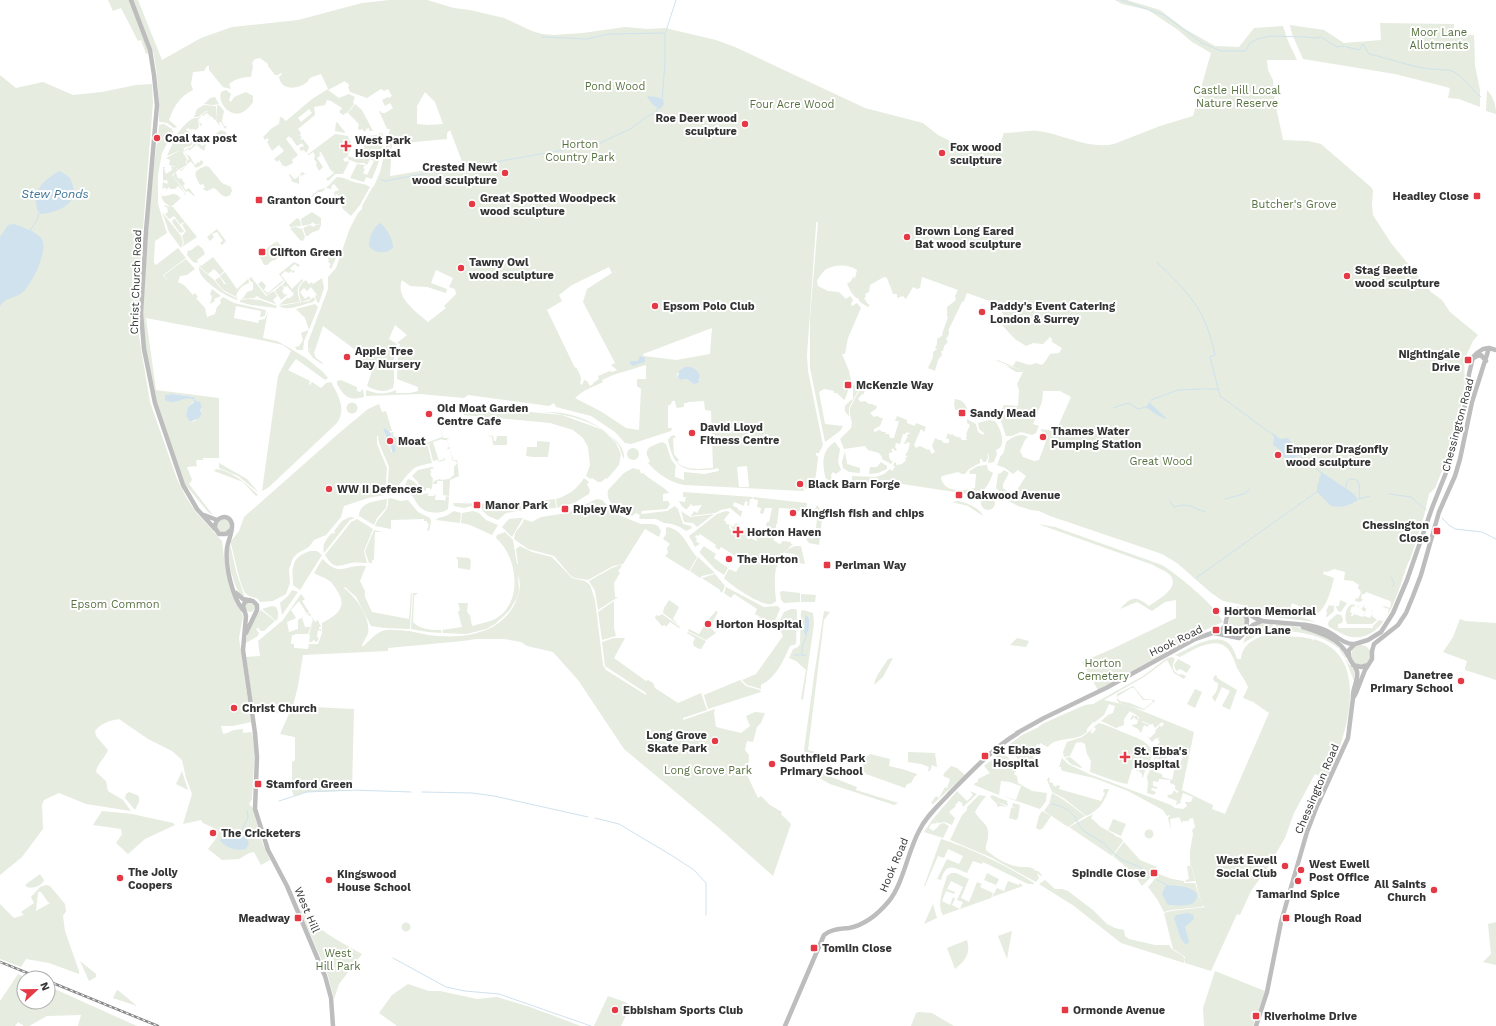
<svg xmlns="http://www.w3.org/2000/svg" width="1496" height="1026" font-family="'Work Sans',sans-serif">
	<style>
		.green { fill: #e6ecdf; fill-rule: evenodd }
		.water { fill: #cfe2ee }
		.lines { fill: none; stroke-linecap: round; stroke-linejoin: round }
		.stream { stroke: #cfe2ee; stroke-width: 1 }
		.secondary { stroke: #bdbdbd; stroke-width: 4.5 }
		.rail-casing { stroke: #888; stroke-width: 2.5 }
		.rail { stroke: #fff; stroke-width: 1; stroke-dasharray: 3; stroke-linecap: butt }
		.poi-dot { fill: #e63946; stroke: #fff; stroke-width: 1.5 }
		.labels { text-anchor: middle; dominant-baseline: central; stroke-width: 4; stroke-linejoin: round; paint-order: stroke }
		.park-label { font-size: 11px; fill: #56703f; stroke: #fff }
		.poi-label { font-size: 11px; font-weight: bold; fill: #333; stroke: #fff; text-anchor: start }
		.street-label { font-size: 11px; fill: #333; stroke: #fff }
		.water-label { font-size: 12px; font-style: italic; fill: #3f7597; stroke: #fff }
	</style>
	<rect width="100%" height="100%" fill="#fff"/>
	<path class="green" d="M108,0H138L162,60L201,38L232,27L298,20L362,3L389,0H427L454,8L470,10L504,18L532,31L542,34L553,35L583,33L625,27L648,29L665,28L716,40L735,47L865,108L923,123L938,135L972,152L980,153L999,146L1004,133C1015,133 1027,130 1038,131C1063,134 1089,150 1114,144L1160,126L1193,116L1211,53L1192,42L1178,30L1148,10L1122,4L1115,0H1127L1160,10L1185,29L1215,46L1239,47L1254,28L1283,26L1288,41L1297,60H1267L1268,70L1273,80L1275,102L1283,140L1308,141L1321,144L1372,188L1373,191L1372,205L1373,215L1391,243L1431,292L1442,300L1450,312L1478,335L1473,341L1464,361L1465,380L1463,397L1452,442L1445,464L1435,488L1429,494L1424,516L1410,560L1408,563C1399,588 1387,642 1352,637C1344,636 1336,630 1329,627L1328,624L1329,621L1337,614L1341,615L1343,619L1342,623L1338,624V628H1373V626L1379,620L1383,621L1387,616L1389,609L1383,607L1384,606L1390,608L1391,603L1390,601L1366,592L1365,594H1362L1361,598L1363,600L1360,602L1355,601L1356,598L1358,599L1361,592L1358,588L1359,585L1353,581L1344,580L1345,572L1334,569L1327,572L1324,571L1323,574L1334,578C1331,590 1327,607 1317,614L1292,603L1290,610L1301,617L1316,622L1258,615L1243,605L1223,601L1210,592L1177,563L1162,554L1050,516L1039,511L1031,510L1018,506L1009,501L996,488L998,474L1001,473L1004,470L1009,473L1003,484V488L1011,494L1015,493L1026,476L1018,470L1013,474L1005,468L997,465L1000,457L1004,452L1006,442C1013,437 1020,432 1028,437L1025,440L1020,451L1023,457L1034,461L1039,460L1046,441V436L1043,435L1044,432L1041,431V429L1056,431L1071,397L1060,391H1043L1042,402L1033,424L1039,426L1036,433L1032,435L1021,432L1012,436H1006L1001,421L1003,418L1002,417L1003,406L1005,405L1018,406L1019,390L1017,384L1023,372H1016L1005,365L1024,371L997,361V360L1013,366L1016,361L1030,365L1036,363L1042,365L1044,363L1050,354L1059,353L1062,348L1052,342V339L1050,337L1043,344L1033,343L1026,346C1023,344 1021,343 1018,341C1014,339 1006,329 1001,324L1004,316L998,304L967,293L964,301L962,302L949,329V334L946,339L948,342L944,346L943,351H941L942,355L938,360L935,371L928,368L933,357V352L937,349L935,348L937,344V339L942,336C943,329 946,324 948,317L947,316V307L956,300L955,296L958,290L922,277L920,288L917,289L913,287L906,299L903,296L897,298V294H893L887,278L884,277L870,285L869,292L865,294L866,297L864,298L868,304L870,305L868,307L860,302L858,298H856L851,292L847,284L851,281L853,277L855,278L857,270C849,264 834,264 825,270C822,273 819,277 817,281L818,286L828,291L839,292L846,299L850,296L853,300L851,304L852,306L857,303L861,308L848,338L845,354H842L849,371L851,381L848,385V391L845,399L844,400L837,393H834V391L824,389L819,392L825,424L843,426L840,431L825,442L810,368V318L818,222H816V226L807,355L808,371L823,445L819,453H816V455L818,457L816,475L813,486L805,489L804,483H802V482H798L799,486H803L804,491L684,485C669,482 658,474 648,463L650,461C641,448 652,446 662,442L666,444L671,459L676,466L675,470V477L684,480V472L704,474L719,471L718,468C712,470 706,470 699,470C677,471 672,458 668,440L671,436L674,435L676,438H673L674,454L679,460L677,462C686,471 701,469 713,468L711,411L705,410L704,401L688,402L687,403H684V407L677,408L676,406L675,401H672L671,404L668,406V428H672L671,431L631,444L625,443L615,432L591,416L556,407L554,403L549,406L468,395L464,398L420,394L366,396V390C377,394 386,395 396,390V393H410L418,391V387L397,379L398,352L400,344L397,343L407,335L395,325L389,339L397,344L394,352V383L393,388C385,393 375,391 367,386L373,368L360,363L361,354L323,326L314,353L316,358L323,363L322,364L313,358L308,351L312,347L308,350V342L328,289V277L336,268L350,228L358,213L362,209V206L372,188L374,186L380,172L390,129H387L379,111H380L382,113H385L393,108L390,103L385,106L382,100L388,97L389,98L392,96L388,89L384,91L381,89L367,98L350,92L348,87L349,86L348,83H346L345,81L328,90L339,98L349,94L355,97L353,102L354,104L348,112L343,115L339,112L342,108L331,101L327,100L325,105L314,107L315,115L298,129L301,133L300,135L302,138L300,139L301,140L303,139L309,147L308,150L306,153L304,150L301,151L299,148L304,146L302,143L297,146L292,139L293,137L291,139L289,136L286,139L298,155L292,160L293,163L285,167L284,165L281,166L282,164L279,160L277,162L274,159L284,151L279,145L272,151L267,142L269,140L267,138L265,140L263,137L272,128L279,124L280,117L283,118L286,121L312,99L328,89L321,74C318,75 312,77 310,78C308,80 308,82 306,83C296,90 281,90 279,77L282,74L281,73L278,75H275L268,66V64L260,58L255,59L252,63L253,66L251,77C241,77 236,79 229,84L231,89L223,87L209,70V66H207L204,71L193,72L191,84L193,90C179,97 174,106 169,120L177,127L174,128L167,123L160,122L159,121C159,97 158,74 153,51L146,54L141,40L138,41L121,8L113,11ZM425,92L435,102L443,124L428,125L417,124V106ZM309,109L312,113L301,122L298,118ZM450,130L463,164L390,176L392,144L447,139V133ZM609,267L612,273L587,289L583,302L615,363L611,365L617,370L612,372L610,371L598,376L599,379L593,383V384L590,386L587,381L584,380L582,385L580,383C583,378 579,373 576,367L575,368L547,310L562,301L559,295L572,285ZM436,270L453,278L449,287L455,289L456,294L444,306L446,308L428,322C416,311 395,298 402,280L410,286L427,287L446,293L447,289L431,283ZM712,328L710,354L676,360L644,356L643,354ZM646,365V379H637V386L641,389L639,430L626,428L602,412L575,398C585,389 591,388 603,382L602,380L613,375ZM677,373L700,376V380L693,384L687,379L682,380L678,378ZM747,466L749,487H739L737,467Z
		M1380,23L1454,24L1453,34L1474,35L1475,65L1480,90V107L1459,99L1448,98L1450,88L1395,74L1303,59L1292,34L1290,25L1324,30L1344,43L1381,40Z
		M0,75L16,88L43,82L73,95L102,92L136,85L152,84L153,103L138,292L139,336L150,402L177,479L186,497L195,511L222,541L225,566L231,592L243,616L239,638L251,722L233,726H221L223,734L227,733L234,730L243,729V733L252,732L255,750L252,799L249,804L253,808L262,842L270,860L261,865L254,852L249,853L239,859L222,860L208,849L217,837L218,830L203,823L201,820L183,824L192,794L186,778L182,760L172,751L148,739L119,719C109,721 101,723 95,731L96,736L108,750C105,758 97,764 96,772L106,781L108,791L123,800L131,811L86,804L59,793L44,800L42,805L43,829L22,857L0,875Z
		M226,90L231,94L229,100L231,102L234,97L246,92L253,96V102C250,106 246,111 241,113C230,117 217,103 221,92Z
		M1487,90C1493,96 1496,105 1496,114L1486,111Z
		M215,97L219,104L213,105L204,104L210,98Z
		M355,104L362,110L373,131H369V128L366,129V131H363V129L359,130L358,128L359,124L348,113Z
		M204,105L216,106L217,119L215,120L211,116L205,120L210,116L207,113L203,116L202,115L198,120L202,125L201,126L200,125L198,118L206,112H208L206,111L198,117H194L197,109Z
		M217,105H219L224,111L222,121L224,126H227L225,129L221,122H219L220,126L216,121L217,119Z
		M194,118H198L199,127L196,130L192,129L190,130L188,128L186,130L187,131H189L190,135L187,136L188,134H179V137L177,134C182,128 187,121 194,118Z
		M337,122L345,132V133L335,131L336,123Z
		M164,124L172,129L173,132L162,153L158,175V204L167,233L155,241L154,263L156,265L178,248L186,258L163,275L169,282L164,275L186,259L195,269L187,275L180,276L178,282L184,285L193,295L195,293L198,297L196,298L205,308L207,317L215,314L217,307L221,303L220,300L223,297L234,303L266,310L265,316L260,317L261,311L236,306L234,318L258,323L259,320L265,319L268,311L263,338L277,341L286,346L306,358L323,372L328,378L325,380L296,359L288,370L310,381L309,384L310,385L312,382L321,388L326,383L331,382C339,396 347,411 336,424L269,487L262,491L278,376L291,351L283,345L261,340L146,318L156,390L219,398V458H203V460H197L196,462L197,466L187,467L192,480L189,484L213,515L208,512L184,483L159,411L146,350L143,312L146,260L152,179L159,127V125ZM173,394L194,397L196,401L200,403L202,408L200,411L202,412L195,421L190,422L186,416L188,407L194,401L193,399C184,396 176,403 167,401Z
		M221,130L226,132L227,137L224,140L217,143L216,146L213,145L215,134Z
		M380,133L383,134C384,150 378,165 372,179L366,177L364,182L350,178L357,164L365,165L363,168L365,169L363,173L367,175L374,161L370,159L367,165L364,163V143H360L357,136L362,134L366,136L378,135Z
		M335,134L348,136L352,146L347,157L343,159L345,162L348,161L349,162L343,174H335L328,181L326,179L334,173L330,169L321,152L319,153L321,155L317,158L323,167L319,171L316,165L317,163L314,159L315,155L313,152L309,155H307Z
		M176,136L178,138L176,137L173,143L180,144L182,141H186L188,137L191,136L194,140L191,146L183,148L184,149L183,153L187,159L186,162L187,165L178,170L174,166L169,165L170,160L166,158L183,149L167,156Z
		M197,141L202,146L206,144L204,151L196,145L189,151L188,149L184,152L188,156L189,155L195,165L198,162L199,163L201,160L203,162V164L196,168L190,160L191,162H190L187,164V161L189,159L184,152L186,149L192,147L194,143L200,147L196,143Z
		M358,148H363L364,163H357L350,160L349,161L348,158V156L354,158Z
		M171,166L175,167L178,171L186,167L181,171L180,170L178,171H177L172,175L186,194L184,195L185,193L178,186L175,189H170L169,187L166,190V188H163L162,191L163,182L167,184L168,181L165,180L163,181V167H166L164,168L166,174L172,170Z
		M206,166L209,167L222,183L231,187L232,191L230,195C222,200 220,191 214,188L207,191L203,189L205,187L203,184L200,185C194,174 192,171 206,166Z
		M176,172L177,177L179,179L181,178L185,184L183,186L186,190L189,188L195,196H194L188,191L186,192L173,176Z
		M302,172L307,175L304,174L301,177L302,174L299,176V184L291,181L292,180L289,175L290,174L294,179L297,178Z
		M337,177C343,177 348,180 354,182C360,184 364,183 370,187L360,205L351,216L343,209L340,201L341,200L337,194L335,196L334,192L339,190L334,184L331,186L332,189L326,188L322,192H318L307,201V202H305L318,190L326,188Z
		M162,193V196C170,197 174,190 180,198L182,197L171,207C165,203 160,200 162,193Z
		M164,205L171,207H173L185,222L180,224L174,216L169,219L165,214L168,212L167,207H165Z
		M162,212L181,236L183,243L181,248L169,232Z
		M312,212L321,218V225L315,224L312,222L311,224L302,226L301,219Z
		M297,218L300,220L301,226L290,227L289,225Z
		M175,219L184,231L182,233L181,232L180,233L172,222L173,221L172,220Z
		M185,222L197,237L182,247L184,243L182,236L186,231L182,225Z
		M310,225L314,227L315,225H321L319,230L311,233L308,236H306L303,228Z
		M295,227L302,229L305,237L303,241L300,240L290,228Z
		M217,229L226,241L222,245L220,243L223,241L217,232L212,234L214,237L210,241L207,237Z
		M277,241L288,254L284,257L282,256L281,258L280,256L274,261L273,260L267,265H264L259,255L275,242L277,245L276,242Z
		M198,245L203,249L205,254L197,260L198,263L193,262L187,255L188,250L190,251Z
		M331,252L336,258L331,269L329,266L331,265L328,261L329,260L326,256Z
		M213,257L224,271L220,275L214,269L208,274L199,266L200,265L201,266Z
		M294,262L300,265L298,267L295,264L290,268L292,271L294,270L295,271L293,273L291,271L289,273L285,271L281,275L292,289L302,279L303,281C295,287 298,293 300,302L279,305L287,298H290L294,294L287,286L284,287L282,285L285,282L279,274Z
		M199,267L213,279L223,291L238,299L237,300C227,297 197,279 199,267Z
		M225,272L237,289L248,279L249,281V283C242,285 238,290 236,296L238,298L223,290L215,280L220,277L224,284H226L220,276Z
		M251,277L266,296L274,291L277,296L273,300L276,304L259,298V297L256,296L255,298L241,299L243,298L247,292L253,290V282H251L249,279Z
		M322,278L324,288L319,303L317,302L315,296L317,295L311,287L307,291L304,288L300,292L305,299L309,296L311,299L301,302C299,292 296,287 306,280L309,284L312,282L313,284Z
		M283,280V282L267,295L258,284L262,281L266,286L264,290L268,293Z
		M281,285L284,288L282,291L285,295L287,294V295L280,301L281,300L275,291Z
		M212,289L221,296L214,299L215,301L210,304L212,297L210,294Z
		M314,297L315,300L313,302C303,304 288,312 279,306L309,301Z
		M249,299L260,300L277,306L276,308L251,305L240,302V300Z
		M315,304L318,307L309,330L305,318L296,309Z
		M308,330V332L304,341L303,350H297L295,347L299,346L303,340L301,333Z
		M341,380L357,387V391L360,392L363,389L364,397C348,401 345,397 337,384V381Z
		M858,381L861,385L849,408V416C841,409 845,404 853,399V386Z
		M868,383L872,384L870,387L867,386L863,395L862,394L858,399L861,402L865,401L869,404H873V405L877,406L876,409L870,413L874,417L877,416L881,418H883L880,426L874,429V432L880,430L882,432H886L885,434H889L890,438H894L899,421H895L897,416L907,420V423L915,426L916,423L926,427L924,432L921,429L914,445L916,448L920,446L928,450L929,449L932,454L935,452L932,446L935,438L939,440H941L944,443H949V439L946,438L948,433L951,435L952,434L956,437L957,436L958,438L960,437L962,440H967L966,438L967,435L966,434L970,425L967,423V419L976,424L978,432L983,435L984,433L979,429L978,423L989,420L995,421C999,426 1005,439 1001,446C1000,448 998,449 996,450L997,454L994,462L988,463L989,456L987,452L988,457L986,462H983L982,459H980V463L969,469L965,474H962L958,472L942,476L941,478C944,493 963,491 975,488L976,474H970L969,471L978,466L987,465L988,470L993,473C990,482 984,494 974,495L896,483L883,482L839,483L826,479C822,465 821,450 835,442L840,449L838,462L841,470L836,474L833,472L831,475L832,480L852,481V476L876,477L884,474L890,469L892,471L895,467L893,465L895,462L896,463V465L902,464L906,460L905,457L907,458V456L905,455L908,451L910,443L907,442L906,444H904L907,437L909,438L907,436L908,434H911L907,432L905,434H903L900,444L896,443L895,447L897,450L895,451L893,448L891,450L893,452L889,453V457L891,461H893L891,464L882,459V457L879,453L868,450L865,446L844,449L840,439L851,428L852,423L850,415V408L861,387Z
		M955,399C962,400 964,402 967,408L965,414L955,409L954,403Z
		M346.5 408a5.5 5.5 0 1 1 11 0a5.5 5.5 0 1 1-11 0Z
		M379,404L382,412L386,411L392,431H388L383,429L392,453L394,445L390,433L393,432L394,437L423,440L426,443L442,437L441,430L446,428L441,430L443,438H450L447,439L453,460H457L459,476L450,480L449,496L443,495V481H437V484H433L434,481L440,479L441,480L449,479L454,475V467L457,463L456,461H454L451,459L453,458L450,449H448L447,448L449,447L447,440H443L442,439L433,442L439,461L444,459L445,457V460L439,462L438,460L433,461L429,445L431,443L428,444L427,443L432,463C427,464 421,465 416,467C405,474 400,489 387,493L389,467L379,443L378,436H377V444L387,468L385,495L368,498L344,506L341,517L326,535L314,540L309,547L298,553L293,558L289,569L290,583L286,594L273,601L260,602L258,599C254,597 249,597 246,594C240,587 234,554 231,544V541L239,531L244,517L338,434L368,409Z
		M465,405L509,410L562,415L603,430L616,443L621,454L619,465L607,479L606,478L601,482H598L592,478L591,479L586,476L590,465L588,447L583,438L573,430L550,423L464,415Z
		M545,412C570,411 595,421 613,438C619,443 625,450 624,459C621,454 621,447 616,442C600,422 570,415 545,412Z
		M487,435L493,436L494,441H496L497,436H507V445H493L492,437Z
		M537,441L550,442L548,457H533L526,456L527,447H537Z
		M627 454a6 6 0 1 1 12 0a6 6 0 1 1-12 0Z
		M845,451L847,464L860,468V473L849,472L843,468L842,462Z
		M881,462L887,466V469L878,473L869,474L870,467H877Z
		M219,463L247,479L259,493L238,476L219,468Z
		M427,468L432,467L434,469H431L430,471L432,472L430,473L432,478H433L432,488L430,490V488H426V491L421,489L418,482L412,476L418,470Z
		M633,468L640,470L641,474L643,473C650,480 665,487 669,493L663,494V501H668L670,504L667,509L642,511L641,514L667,511L675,506L678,509L683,524L691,526L692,528L686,531L680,527L672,524L664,523L656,519H641L639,518L640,515L636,513L632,516C622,511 605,505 608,490L624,473Z
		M216,469C232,471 246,483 258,495L256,496L243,482L214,471Z
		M584,478L589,482L587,484L590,490L589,494L574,503L557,508L556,499C569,495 577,489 584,478Z
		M408,479C415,480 421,488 420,495L428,493V496H434L436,494L435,500H444L445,502L446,496L449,497L448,509C441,515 427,513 421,508C417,505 416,501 413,497C408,491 402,487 408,479Z
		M683,492L753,497L752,499H750L749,506L747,505L748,502L745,501L744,506L734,502L733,506L738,508V510L742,511L741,517L730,508L721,510L715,513L690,516L688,515L691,516L694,511L697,513L702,505L693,506L691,504L687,509H685L681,505L679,501L685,502L686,497H683Z
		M981 503a7 7 0 1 1 14 0a7 7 0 1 1-14 0Z
		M754,497L807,503L806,512L797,511V509L779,508L777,524L776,525V527H777L775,528L774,541L777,542V543L781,544L782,541L791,542V544H793L780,556C780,561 778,564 776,568C774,578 775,591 776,601C774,603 771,605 768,604C759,604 730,585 724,578L729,569L736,572L743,561L721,547L719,550L715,547L716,545L700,534L698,536L696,535L695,537L697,539L696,541L700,544L695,547L689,536L717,514L726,511L730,512L724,520L727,523L725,524H729V528L731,530L733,529L729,525L733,527L736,523L738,525L737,527L740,528V530L742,532L743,530L746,531L747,529H749L748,534L753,537L747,536V539H750V538L757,541V539L753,537H759L760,533L765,534L766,529L767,530L768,529L766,525L767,522H769L772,508H765L763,514L760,513L761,508L757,507L758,500L753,499Z
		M391,498L400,501L408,500L418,512L430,518L431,522L429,531L427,530L429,524L427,523V521H424V519L391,520V529L375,526C378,515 390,512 388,499Z
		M387,499L386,508L377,518L374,525L359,516C359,502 376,501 387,499Z
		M555,499L556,508L540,509L535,504H533V502Z
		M597,499L602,500L616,514L641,524H653L658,526L661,531L659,537L645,529L623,564L613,566L588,580L575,578L571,576L554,556L528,549L514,539C514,530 522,527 524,519L532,522L541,517L567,513Z
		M958,501C967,503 979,507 983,516L968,506L952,502Z
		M529,502V504L526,505L523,510L506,513L498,520L488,516L482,510L491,507L492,504Z
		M453,503L491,504L490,507L482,509L475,505L464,508L454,506Z
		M817,505L820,509L821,517L808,516L813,513Z
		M454,511L461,513L460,523L436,520L438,518L446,516Z
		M473,511L479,513L486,520L498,525L492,535L470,525L461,523L462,513Z
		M681,511L690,517L714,514L697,527L693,523L684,522Z
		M350,517L355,518L350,520L324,553C322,544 326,539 332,533L334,534L335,532L334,531L342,521Z
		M519,518H523L512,537L502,527L509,519Z
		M357,519L373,529L364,551L367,563C362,563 356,562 351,563C337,566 334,570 325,555L351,522Z
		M817,519H822L820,537L815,536Z
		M217 526a7 7 0 1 1 14 0a7 7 0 1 1-14 0Z
		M1038,524L1055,527L1162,565C1177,574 1216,606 1223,622L1205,630L1098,690L1082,662L1112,649L1176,618V600L1165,602L1152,611L1137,602L1120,609C1131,597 1135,595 1149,606C1157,600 1181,588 1170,575C1166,571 1158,568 1153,565Z
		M668,527C684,531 687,546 697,557L689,571L665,556L668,553L667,548L670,544L663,539L666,534V528Z
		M374,530L382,532H375L374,560H372V563H369L365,551Z
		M505,532L513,540L517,564H518L516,549L520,546L532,552L552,557L572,578L585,581L590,585L595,600L603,665L606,670L646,695V693L605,666L602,642L614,638H625L614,658L646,681L648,680L653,683L655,688L678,703L701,693L707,710L683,718V720L715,709L714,713L716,727L741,733L750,726L746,716L755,712L765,713L761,723L757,727L753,742L747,741L745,750L749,755L748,777L757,796L758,798L761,796L770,805L782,812L781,814L791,824L773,876L720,829L624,749L578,680L553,652L527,646L521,642L504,639H476L463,641L388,648V651L303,655L298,686L293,706L354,709L352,791L306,792L294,796L292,791V762L295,760V737L280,734L289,714L264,711H254L246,657L260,656L258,641L283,620L301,594L305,599L302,601L309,612L307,614L299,601L291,610L296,618L287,622L289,632L298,629V620L310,613L315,622L318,620L321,627H319V629H321V631L318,630L317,637L319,638L317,642L313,640L312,642H309L310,635H309L313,621L308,634H295V635H292L291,644H294V648L308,649L309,644H318L322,633V623C337,615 349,607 336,589C334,586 332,582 328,580C324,577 318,576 314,573L321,561L323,559C340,578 345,564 366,566L360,581L365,591V597L372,612L409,619L411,593H412L410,629L384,628L371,626L356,597L345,587L344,588C355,596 371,618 368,633C367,638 362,642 362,647C369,642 375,632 386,630C401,629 414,632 428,635C459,639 496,636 513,607C519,597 522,586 518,575L519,591L517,598L509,611L495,624L486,629L467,634L443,633L442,630L462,627L458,612L460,610L458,603H468L467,612L470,615L472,626C482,623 493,622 501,615C523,596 516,555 496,538L497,535ZM308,614L309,616L311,615L313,620L310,627H305L302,618Z
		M809,537L812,539L813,538H820L819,545L809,543L806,539Z
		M230,544L236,571L244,595L243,597C233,588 226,557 230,544Z
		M704,546L716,554L714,558L728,568L724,575L715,569L700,553V551Z
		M795,546H801L805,564L794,562L795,554L784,553L788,549Z
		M310,551H317L322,555L300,590L293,585C292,568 291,557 310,551Z
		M456,557L469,558L471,561L470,570L458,568V560Z
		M698,557L715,573L702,576L700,578L690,571Z
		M620,565L622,566L618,571L620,573L614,583L615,597H618L598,610L595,591L589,581L612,568Z
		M715,574L725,586L722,593L720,591V590L702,578Z
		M726,587L764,607L778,606L780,609L775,621L768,622L755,614L757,609L734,594L731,598L724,593Z
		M292,590L298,592L282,615L280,603L288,596Z
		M782,591L800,593V602L784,603L781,600L780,592Z
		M413,593H418L414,596L413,622C421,630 431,630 441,630V633L428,632L411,629Z
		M801,594L816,595L815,602H801Z
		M669,600L679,607L673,619L680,626L663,613L664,608Z
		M1340,600L1347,603L1341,612L1338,611L1336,607L1337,606H1339Z
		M614,601V628L616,636L602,640L598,612Z
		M245 607a5 5 0 1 1 10 0a5 5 0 1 1-10 0Z
		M1334,604V611L1327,617H1326L1327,612L1326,611L1329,605L1333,606Z
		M1352,604L1359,606L1358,608V606L1355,605L1354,607L1352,606L1350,612L1352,613L1351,616H1353L1354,614L1363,617L1365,612L1361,609L1365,605L1364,608L1368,609H1366L1364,616L1370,618L1373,612L1371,610L1373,611L1372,616L1377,620L1372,624H1347C1344,617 1345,608 1352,604Z
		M272,606L276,607C279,612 279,617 276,621L262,609Z
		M791,609H795L797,610L796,644L790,646C783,661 777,677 761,685V689L747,685L742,680L756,674L783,636L781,632L771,626H777L784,612Z
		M261,610L275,621L264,631H261L258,628L256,629L259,633L258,636L246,643C247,632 253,617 261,610Z
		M803,610L813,613L814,624L803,700L801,699L806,670L796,661L789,658L793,649L798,647L800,644L801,611ZM805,617H809L808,632L807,635L804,631Z
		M716,611L718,612L710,627L716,633L706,640L688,631L689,629L699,634L708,620Z
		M824,611L830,612L824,620L808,750L823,754L822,756L805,752L804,750L814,676Z
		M1237,611C1247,613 1245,622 1245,630L1238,636L1233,635C1227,628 1228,622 1231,614Z
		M662,614L680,627L679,628L670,622L666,627L665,625L662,626L655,618L656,615L659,616Z
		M1460,619L1465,621L1496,623V680L1465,670V668L1467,661L1443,652L1453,637Z
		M1264,623H1273L1272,630L1261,633L1243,643C1247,633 1253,626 1264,623Z
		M1276,624C1299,626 1321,632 1339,647L1338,648C1320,633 1297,632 1275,630Z
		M688,632L706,641L701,649H699L694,646L693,643L695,638L687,633Z
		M1266,635L1301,637L1312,639L1313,641L1314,639C1374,657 1345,740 1327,779L1315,774L1294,813L1285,838L1266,870L1251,891L1240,915L1237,914L1211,971L1185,963V957L1173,949L1164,913L1171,911L1206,907L1202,906L1201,907L1171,910L1164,912L1157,899L1148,887L1159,874L1172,879L1184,881V883H1195L1202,905L1190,861V851L1193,834L1192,830L1195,827L1193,818L1189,819V821H1183L1182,823L1179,817L1170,819L1171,830L1168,818L1170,816L1169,815L1167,816L1163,810L1128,791L1094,778L1063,771L1061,769V767H1059L1062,758L1068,764L1089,774L1171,805L1175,808L1183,809L1187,806L1185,802H1191L1193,797L1183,793L1180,802H1182L1176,805L1177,801L1167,797L1168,795L1172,794L1174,790L1177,793L1179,792L1175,789V785L1170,783V780L1159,779L1158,782L1153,781V786L1157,787V789L1152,788L1151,790L1156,792L1154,795L1147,793L1148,784L1147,776L1151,768L1155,769V772L1162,774V777L1172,780L1175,766L1177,767L1179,762L1177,760L1181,761L1183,757L1181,749C1168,745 1165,752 1153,749L1160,742L1158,740L1160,737L1157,739L1156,738L1152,742L1147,736L1150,738L1156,732L1155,731L1160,725L1161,727L1164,724L1162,722L1155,728L1152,723L1151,725L1142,721V722L1149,725L1148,727L1144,725L1141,733L1138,729L1132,726V725L1137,724L1138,720L1135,719L1134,716H1137L1139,720V717L1132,712L1134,716L1133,719L1130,720L1133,714L1130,711L1124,719V725L1116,728L1101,721L1108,715L1113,713L1115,706L1109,704L1104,715L1095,722H1093L1087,729V732C1075,743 1057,735 1048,747L1040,743L1039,745L1037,744L1034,752L1036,753L1033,758H1037L1034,762L1028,760L1026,764C1017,760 1012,753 1010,744L1022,735L1037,728L1044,723L1085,705L1093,704L1143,676L1167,658L1172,657L1175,659C1171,667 1172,671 1180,675L1181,674L1186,676L1184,679L1174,673L1167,660L1144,677L1104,700L1130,706L1194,732L1182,790L1213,805L1212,809L1225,814L1269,713L1253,702L1243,698L1248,687C1245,680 1241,675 1237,668C1235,662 1232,654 1228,649C1215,635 1193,650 1180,657L1175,655C1196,645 1228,623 1237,659H1241C1242,645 1253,639 1266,635Z
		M1017,638L1029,641L1026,647L1010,645Z
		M1351 655a10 10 0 1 1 20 0a10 10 0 1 1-20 0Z
		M1341,648L1348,663L1355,671L1354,681L1345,658L1339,649Z
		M893,658L883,677L874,685C876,674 883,668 888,659Z
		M1178,659L1191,666L1187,673L1180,669L1176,671L1174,665Z
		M1215,675L1217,676V678L1237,690L1230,710L1222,706L1230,691L1222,687L1215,702L1212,697C1216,693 1218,689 1218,683L1215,682L1213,679Z
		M740,680L746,686L760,690L761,692L708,709L703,692L704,695Z
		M1133,686L1144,699L1155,700L1154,702L1144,710L1119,703L1117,700V694ZM1131,688H1134L1143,700H1152L1153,702L1144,709L1130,703L1120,701L1117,698L1118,696Z
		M1195,689L1202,692L1195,708L1187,704Z
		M1099,723C1107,725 1115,729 1122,732C1139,739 1162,744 1147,767L1144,765L1143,767L1146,768L1143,777L1142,778V774L1139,771V768L1138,771L1132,769L1127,785V784L1118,782L1090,772L1091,761L1087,754L1085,744L1081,742L1076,743L1070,756L1064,757L1063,752L1067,742L1082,737L1090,731L1094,737L1092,734L1096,729L1094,727L1091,731L1092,733L1090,731L1096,725Z
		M1166,751L1169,752V755L1166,759L1161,758L1166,759L1163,763V761L1156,758L1154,760V758L1158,756L1154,757L1155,752Z
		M908,752L935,753L937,767L932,765L930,771H928L929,767L921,764L908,762Z
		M1002,752L1015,764L1020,767H1018L1014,774L1017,776L1018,783L1032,791L1047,793L1046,801L1040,809L1002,796L1016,800L1021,786L1010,782L1001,781L999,795L974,785L975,783L978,782V779L990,773L984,766Z
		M870,754L890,759L889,766L902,769L917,774L916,776H915L911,783L907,784L905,788L866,774L863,770L864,759Z
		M1070,757L1082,767L1081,768L1071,764L1065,758Z
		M951,766L957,768L965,775L933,804L931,803L936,796L939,798L945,787L947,788L950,779L943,776L945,772Z
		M811,769L857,787L856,790L898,803L894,805L830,784L817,777Z
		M182,771L188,790L176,784Z
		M1049,777L1050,779L1049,782L1053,783V785L1056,787L1057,785L1060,786L1059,789L1101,801L1105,793L1103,792L1104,789H1109C1104,802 1100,810 1086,816L1065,799L1052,792L1047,780Z
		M957,791L967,801L973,795L970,791L977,794L963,807L962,803L959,801L955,805L956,806L949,812L955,818L952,825L945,822L939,823L933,819Z
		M129,792L137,795L139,797V802L135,810L125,798L126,794Z
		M1052,793L1064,800L1085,816L1068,827L1044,811L1049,804Z
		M979,795L986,796L979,805L975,812C980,822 990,823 988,837C988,842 985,845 986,850C993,856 1005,864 1015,866C1022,869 1030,864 1036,871H1038L1042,875L1041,876L1037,873L1039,878L1036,882L990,857L950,840L962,815L967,810V807Z
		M992,795L1007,801L1008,806L996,801L1007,807L1001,806L997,807V804L990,797Z
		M1013,803L1020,805L1018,818L1016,820L1009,818L1011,808L1016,807H1012Z
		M102,811L132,814L173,823L175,825L145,839L128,854L116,843L122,834L121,829L93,825Z
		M1042,811L1051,816L1043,828L1040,830L1036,828L1039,816Z
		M1093,814L1091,818L1101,827L1115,835V836L1121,838L1123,841L1112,856L1069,827Z
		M933,819L938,823L931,824L929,828L933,831L937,828L940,824L944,823L949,826L943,838L924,832Z
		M1113,819L1126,824L1121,836L1108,830L1109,829Z
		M1144.5 834a4.5 4.5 0 1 1 9 0a4.5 4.5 0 1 1-9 0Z
		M941,839C973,849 1005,865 1034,883V884H1028L983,862L982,864L973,861L967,873C953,867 946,862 941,880L937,879L947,859L959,864L963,856L948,849L944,858L938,856L925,886H924Z
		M1124,842L1140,860L1157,867L1150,878L1142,886L1132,872L1113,856Z
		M1190,862L1195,881L1185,882L1186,880L1189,879L1187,866H1190Z
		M951,873H956L969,879L961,898L969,902L977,882L982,884L980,887L993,893L991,898L943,915C936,905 944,887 947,876ZM951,881L963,887L957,900L963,902L960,909L952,905L955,899L953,897L950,905L942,901L946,891L954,894L955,892L947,889Z
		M987,873L999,879L996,885L984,880Z
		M40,874L44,880C42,886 33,889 27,887L25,885Z
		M1045,880L1055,889H1062L1068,891L1093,910L1107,924L1115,928L1124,930L1125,936L1129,939L1155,945H1169C1172,952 1182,953 1185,959L1184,963L1121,943L1074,906L1039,884Z
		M1008,881L1019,885L1020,883L1023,886L992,897L997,888L1004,891Z
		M46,885L50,886L65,904L66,911L63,916L65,931L79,971V974L49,963L26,959L21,967L0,959V904L14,918L24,915L21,912L34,903L31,897L40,887ZM38,892H41L48,902L50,903L36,911Z
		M933,904L937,918L924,924Z
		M301,910C317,930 339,941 362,954L339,984L334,999L327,972L300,911Z
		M1496,922V965L1483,962L1491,954L1488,924Z
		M401.5 927a4.5 4.5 0 1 1 9 0a4.5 4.5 0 1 1-9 0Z
		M1012,931L1007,959L998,936Z
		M967,940C971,954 965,961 955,969L947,948Z
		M80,961L96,974V977L89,981Z
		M1215,971L1265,991L1253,1026H1204L1203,1008Z
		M18,974L27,978H24V1002H48V986L137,1026H78L81,1015L47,1016L29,1026H24L18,1022L15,1026H0V1001Z
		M408,984L429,991H440L477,999L497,997L530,1007L581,1026H397L379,1013L392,995Z
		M117,990L119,991L137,1006L113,998Z
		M608,996L625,1002L631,1006V1009L628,1011L621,1026H594Z
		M919,1012L932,1013L954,1026H911L916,1013Z"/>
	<path class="water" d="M647,96L657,97L663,100L664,104L661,108L659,109L652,104Z
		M60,171L70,178C72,183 74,188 74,193C73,207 53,213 41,214C37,211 37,208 36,203C34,188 48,177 60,171Z
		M380,223C386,227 394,241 393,248C387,254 374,254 369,246C369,238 373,227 380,223Z
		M14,224C22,227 35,231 41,238C50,248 32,284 23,292C15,299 7,296 0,306V237L8,225Z
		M640,356L645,358V362L633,366L630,364V361H638Z
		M685,367C692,366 699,370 700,378L698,383L693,384L687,379L681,380L678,378L679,371Z
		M173,394L194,397L196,401L200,402L202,407L200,411L202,413L199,418L190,422L186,416L188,407L194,402L193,399C183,396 175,406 165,400V395Z
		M1151,400L1150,403L1166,418L1165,419L1154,413L1146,407Z
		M384,428L390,432L396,451L393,453L383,429Z
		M1270,431L1280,439L1288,438C1292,444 1299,449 1297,457L1290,459L1281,456L1279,449L1273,445L1274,437Z
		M1320,471L1354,494L1358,500C1348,506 1343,508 1331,506L1317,492V485L1319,482V478L1321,475Z
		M807,616L809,618C809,623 810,631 806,635L804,632L805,617Z
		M236,832L245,835L249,843L246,849C235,851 228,848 220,841L222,835Z
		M1166,885C1175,886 1191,885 1197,894C1198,909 1178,905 1168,905L1162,894Z
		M1188,913L1193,915L1194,919L1185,927L1189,942L1186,945L1181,939L1174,918L1176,915Z"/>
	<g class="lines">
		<path class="stream" d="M1121,0L1164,15L1202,43L1221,51H1246L1249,44L1257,39L1270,36L1306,37L1314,38L1321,37L1337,47L1343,46L1359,50L1363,44L1369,54C1389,58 1413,68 1432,69C1439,70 1449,69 1454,72C1465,78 1471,90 1481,97
			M542,37L587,39L609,34L664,33
			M662,100L665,63V34L676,0
			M381,180L385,181L460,167H466L598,144L630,129L648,116L655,113L658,108
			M30,231L37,220L39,213
			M1157,263C1164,268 1169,274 1175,280C1199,305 1208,322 1215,355L1210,357L1220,396L1269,432
			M1203,389H1218
			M1151,400L1178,390L1201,389
			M1113,408L1128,403L1138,409L1147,407
			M1298,455L1307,461
			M1308,462L1320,472
			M1346,489C1345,481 1349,477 1357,480C1361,486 1358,492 1360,499
			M1389,494L1411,497L1426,510
			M1225,499L1244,494L1250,489
			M1358,499L1370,496
			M1170,501L1174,507L1183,505L1190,506L1205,512
			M1442,518L1449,525L1455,529L1482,532L1496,539
			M1391,577L1394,583L1393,586
			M1196,578L1318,491
			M794,655H801
			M806,656L802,655V647L807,634
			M422,792L472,793L494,796L588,817
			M279,801L307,792L351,790L411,792
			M1052,804L1060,806L1068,810L1075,817L1079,825L1084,831L1105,844L1110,850L1122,860L1138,866L1151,875
			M595,818L619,824L671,855L694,870L706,883V915
			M242,830L248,817L247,811
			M1157,880L1167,885
			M393,958L446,987L465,991L499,994L591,1026"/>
		<path class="secondary" d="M131,0L150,50L154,75L157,105L146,231L141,313L144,349L155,403L183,485L197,509L215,529
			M1474,358L1477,356L1481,355L1486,361
			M204,515L217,520
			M231,530L226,534H219L215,528C214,517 229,512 232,524C233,531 228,541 227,548C225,565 232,597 243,610
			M236,593L243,599L253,601L257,605V610L246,633
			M250,600L245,602L243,606L246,616L243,650L255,733L257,757L255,809L268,850L287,886L325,976L331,998L333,1026
			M1245,613L1247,620L1246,630
			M1303,627C1319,632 1341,639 1348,656
			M1214,633L1239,638L1253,625L1262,621
			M1231,636C1222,628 1225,610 1238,609C1247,611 1253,619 1263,621C1283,624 1306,622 1325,630C1335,634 1344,645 1355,644
			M1353,665L1361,667L1368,665
			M1353,698L1356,693L1365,670L1372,659V651L1374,644L1398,625L1406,613L1413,596L1421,575L1439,512L1455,476L1460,459L1472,402L1489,348
			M1017,733L1044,718L1106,688L1195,639L1221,630L1226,625
			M785,1026L824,935C832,929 839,929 849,928C865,925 879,913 889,901C903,884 908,851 919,831C926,816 939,805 950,793C971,772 993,748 1018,733
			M1256,1026L1267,992L1281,922L1307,832L1317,806L1348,738L1353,698C1352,689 1359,679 1357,671C1354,663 1347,660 1349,650L1355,644L1368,640L1381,632L1393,613L1407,580L1432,508L1451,460L1464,411L1469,374L1473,357L1477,353L1483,349L1489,348L1496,350"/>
		<g class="rail-casing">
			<path id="rail" d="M0,962L40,978
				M48,981L158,1026"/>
		</g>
		<use href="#rail" class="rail"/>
	</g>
	<g class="poi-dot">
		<circle cx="745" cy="124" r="4"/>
		<circle cx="157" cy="138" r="4"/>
		<path d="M344 140h4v4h4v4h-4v4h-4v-4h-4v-4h4z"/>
		<circle cx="942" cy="153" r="4"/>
		<circle cx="505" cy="173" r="4"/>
		<rect x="1473" y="192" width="8" height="8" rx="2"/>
		<rect x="255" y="196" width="8" height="8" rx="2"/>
		<circle cx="472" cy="204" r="4"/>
		<circle cx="907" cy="237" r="4"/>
		<rect x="258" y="248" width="8" height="8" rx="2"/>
		<circle cx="461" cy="268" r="4"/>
		<circle cx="1347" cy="276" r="4"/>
		<circle cx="655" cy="306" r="4"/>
		<circle cx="982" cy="312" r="4"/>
		<circle cx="347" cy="357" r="4"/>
		<rect x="1464" y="356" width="8" height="8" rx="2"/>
		<rect x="844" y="381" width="8" height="8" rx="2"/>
		<rect x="958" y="409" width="8" height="8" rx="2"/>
		<circle cx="429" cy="414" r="4"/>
		<circle cx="692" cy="433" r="4"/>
		<circle cx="1043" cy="437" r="4"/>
		<circle cx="390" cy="441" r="4"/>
		<circle cx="1278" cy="455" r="4"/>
		<circle cx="800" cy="484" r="4"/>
		<circle cx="329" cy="489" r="4"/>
		<rect x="955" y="491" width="8" height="8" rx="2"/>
		<rect x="473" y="501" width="8" height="8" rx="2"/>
		<rect x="561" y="505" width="8" height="8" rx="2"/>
		<circle cx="793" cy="513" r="4"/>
		<rect x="1433" y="527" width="8" height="8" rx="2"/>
		<path d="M736 526h4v4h4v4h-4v4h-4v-4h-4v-4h4z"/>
		<circle cx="729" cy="559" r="4"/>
		<rect x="823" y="561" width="8" height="8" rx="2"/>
		<circle cx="1216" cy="611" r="4"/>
		<circle cx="708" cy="624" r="4"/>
		<rect x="1212" y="626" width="8" height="8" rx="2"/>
		<circle cx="1461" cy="681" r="4"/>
		<circle cx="234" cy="708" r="4"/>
		<circle cx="715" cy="741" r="4"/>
		<rect x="981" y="752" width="8" height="8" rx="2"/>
		<path d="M1123 751h4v4h4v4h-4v4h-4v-4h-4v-4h4z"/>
		<circle cx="772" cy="764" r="4"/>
		<rect x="254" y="780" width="8" height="8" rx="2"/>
		<circle cx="213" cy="833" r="4"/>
		<circle cx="1285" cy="866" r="4"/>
		<circle cx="1301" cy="870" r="4"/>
		<rect x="1150" y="869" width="8" height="8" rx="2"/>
		<circle cx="120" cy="878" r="4"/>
		<circle cx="329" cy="880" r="4"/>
		<circle cx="1298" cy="881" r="4"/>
		<circle cx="1434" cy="890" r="4"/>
		<rect x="294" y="914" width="8" height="8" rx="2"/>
		<rect x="1282" y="914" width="8" height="8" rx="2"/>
		<rect x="810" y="944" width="8" height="8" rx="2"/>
		<circle cx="615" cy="1010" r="4"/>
		<rect x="1061" y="1006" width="8" height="8" rx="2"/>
		<rect x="1252" y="1012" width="8" height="8" rx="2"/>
	</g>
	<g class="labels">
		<g class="park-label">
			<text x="1439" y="32">Moor Lane<tspan x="1439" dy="13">Allotments</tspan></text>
			<text x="615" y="86">Pond Wood</text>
			<text x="1237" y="90">Castle Hill Local<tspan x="1237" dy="13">Nature Reserve</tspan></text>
			<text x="792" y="104">Four Acre Wood</text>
			<text x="580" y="144">Horton<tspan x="580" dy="13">Country Park</tspan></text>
			<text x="1294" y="204">Butcher's Grove</text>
			<text x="1161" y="461">Great Wood</text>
			<text x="115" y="604">Epsom Common</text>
			<text x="1103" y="663">Horton<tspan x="1103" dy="13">Cemetery</tspan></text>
			<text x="708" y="770">Long Grove Park</text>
			<text x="338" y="953">West<tspan x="338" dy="13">Hill Park</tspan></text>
		</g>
		<g class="poi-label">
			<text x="737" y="118" text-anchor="end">Roe Deer wood<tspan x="737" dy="13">sculpture</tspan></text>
			<text x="165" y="138">Coal tax post</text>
			<text x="355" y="140">West Park<tspan x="355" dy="13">Hospital</tspan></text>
			<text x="950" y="147">Fox wood<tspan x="950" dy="13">sculpture</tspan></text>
			<text x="497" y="167" text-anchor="end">Crested Newt<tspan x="497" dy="13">wood sculpture</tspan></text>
			<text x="1469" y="196" text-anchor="end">Headley Close</text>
			<text x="480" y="198">Great Spotted Woodpeck<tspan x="480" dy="13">wood sculpture</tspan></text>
			<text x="267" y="200">Granton Court</text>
			<text x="915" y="231">Brown Long Eared<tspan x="915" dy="13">Bat wood sculpture</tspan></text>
			<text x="270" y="252">Clifton Green</text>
			<text x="469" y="262">Tawny Owl<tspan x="469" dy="13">wood sculpture</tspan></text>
			<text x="1355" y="270">Stag Beetle<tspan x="1355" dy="13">wood sculpture</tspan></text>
			<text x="663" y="306">Epsom Polo Club</text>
			<text x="990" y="306">Paddy's Event Catering<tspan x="990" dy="13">London &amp; Surrey</tspan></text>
			<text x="355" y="351">Apple Tree<tspan x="355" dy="13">Day Nursery</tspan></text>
			<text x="1460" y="354" text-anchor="end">Nightingale<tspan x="1460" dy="13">Drive</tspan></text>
			<text x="856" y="385">McKenzie Way</text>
			<text x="437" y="408">Old Moat Garden<tspan x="437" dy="13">Centre Cafe</tspan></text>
			<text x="970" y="413">Sandy Mead</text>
			<text x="700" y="427">David Lloyd<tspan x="700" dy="13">Fitness Centre</tspan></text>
			<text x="1051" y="431">Thames Water<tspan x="1051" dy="13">Pumping Station</tspan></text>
			<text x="398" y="441">Moat</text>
			<text x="1286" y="449">Emperor Dragonfly<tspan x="1286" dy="13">wood sculpture</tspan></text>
			<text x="808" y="484">Black Barn Forge</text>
			<text x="337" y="489">WW II Defences</text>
			<text x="967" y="495">Oakwood Avenue</text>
			<text x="485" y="505">Manor Park</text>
			<text x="573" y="509">Ripley Way</text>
			<text x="801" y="513">Kingfish fish and chips</text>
			<text x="1429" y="525" text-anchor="end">Chessington<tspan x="1429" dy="13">Close</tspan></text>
			<text x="747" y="532">Horton Haven</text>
			<text x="737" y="559">The Horton</text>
			<text x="835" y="565">Perlman Way</text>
			<text x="1224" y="611">Horton Memorial</text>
			<text x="716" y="624">Horton Hospital</text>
			<text x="1224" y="630">Horton Lane</text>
			<text x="1453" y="675" text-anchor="end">Danetree<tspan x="1453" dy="13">Primary School</tspan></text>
			<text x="242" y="708">Christ Church</text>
			<text x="707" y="735" text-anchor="end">Long Grove<tspan x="707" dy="13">Skate Park</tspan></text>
			<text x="993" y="750">St Ebbas<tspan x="993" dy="13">Hospital</tspan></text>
			<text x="1134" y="751">St. Ebba's<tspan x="1134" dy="13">Hospital</tspan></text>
			<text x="780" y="758">Southfield Park<tspan x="780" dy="13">Primary School</tspan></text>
			<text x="266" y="784">Stamford Green</text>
			<text x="221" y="833">The Cricketers</text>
			<text x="1277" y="860" text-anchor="end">West Ewell<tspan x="1277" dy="13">Social Club</tspan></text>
			<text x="1309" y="864">West Ewell<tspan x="1309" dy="13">Post Office</tspan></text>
			<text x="128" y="872">The Jolly<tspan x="128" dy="13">Coopers</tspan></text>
			<text x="1146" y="873" text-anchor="end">Spindle Close</text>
			<text x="337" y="874">Kingswood<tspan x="337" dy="13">House School</tspan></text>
			<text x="1426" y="884" text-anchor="end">All Saints<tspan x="1426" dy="13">Church</tspan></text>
			<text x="1298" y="894" text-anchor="middle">Tamarind Spice</text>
			<text x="290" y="918" text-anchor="end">Meadway</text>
			<text x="1294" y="918">Plough Road</text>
			<text x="822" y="948">Tomlin Close</text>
			<text x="623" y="1010">Ebbisham Sports Club</text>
			<text x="1073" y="1010">Ormonde Avenue</text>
			<text x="1264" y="1016">Riverholme Drive</text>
		</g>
		<g class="street-label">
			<text transform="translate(136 282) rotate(-88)">Christ Church Road</text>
			<text transform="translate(1458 425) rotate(-75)">Chessington Road</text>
			<text transform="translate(1176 641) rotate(-26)">Hook Road</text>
			<text transform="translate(1317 789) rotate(-67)">Chessington Road</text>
			<text transform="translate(894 865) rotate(-67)">Hook Road</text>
			<text transform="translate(307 910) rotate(67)">West Hill</text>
		</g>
		<g class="water-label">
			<text x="55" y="194">Stew Ponds</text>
		</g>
	</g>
	<g transform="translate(36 990) rotate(68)"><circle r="19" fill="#ffffff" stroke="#adadad"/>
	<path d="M0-3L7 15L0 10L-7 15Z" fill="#e63946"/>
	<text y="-6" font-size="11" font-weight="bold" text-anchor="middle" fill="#333333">N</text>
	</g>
</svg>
